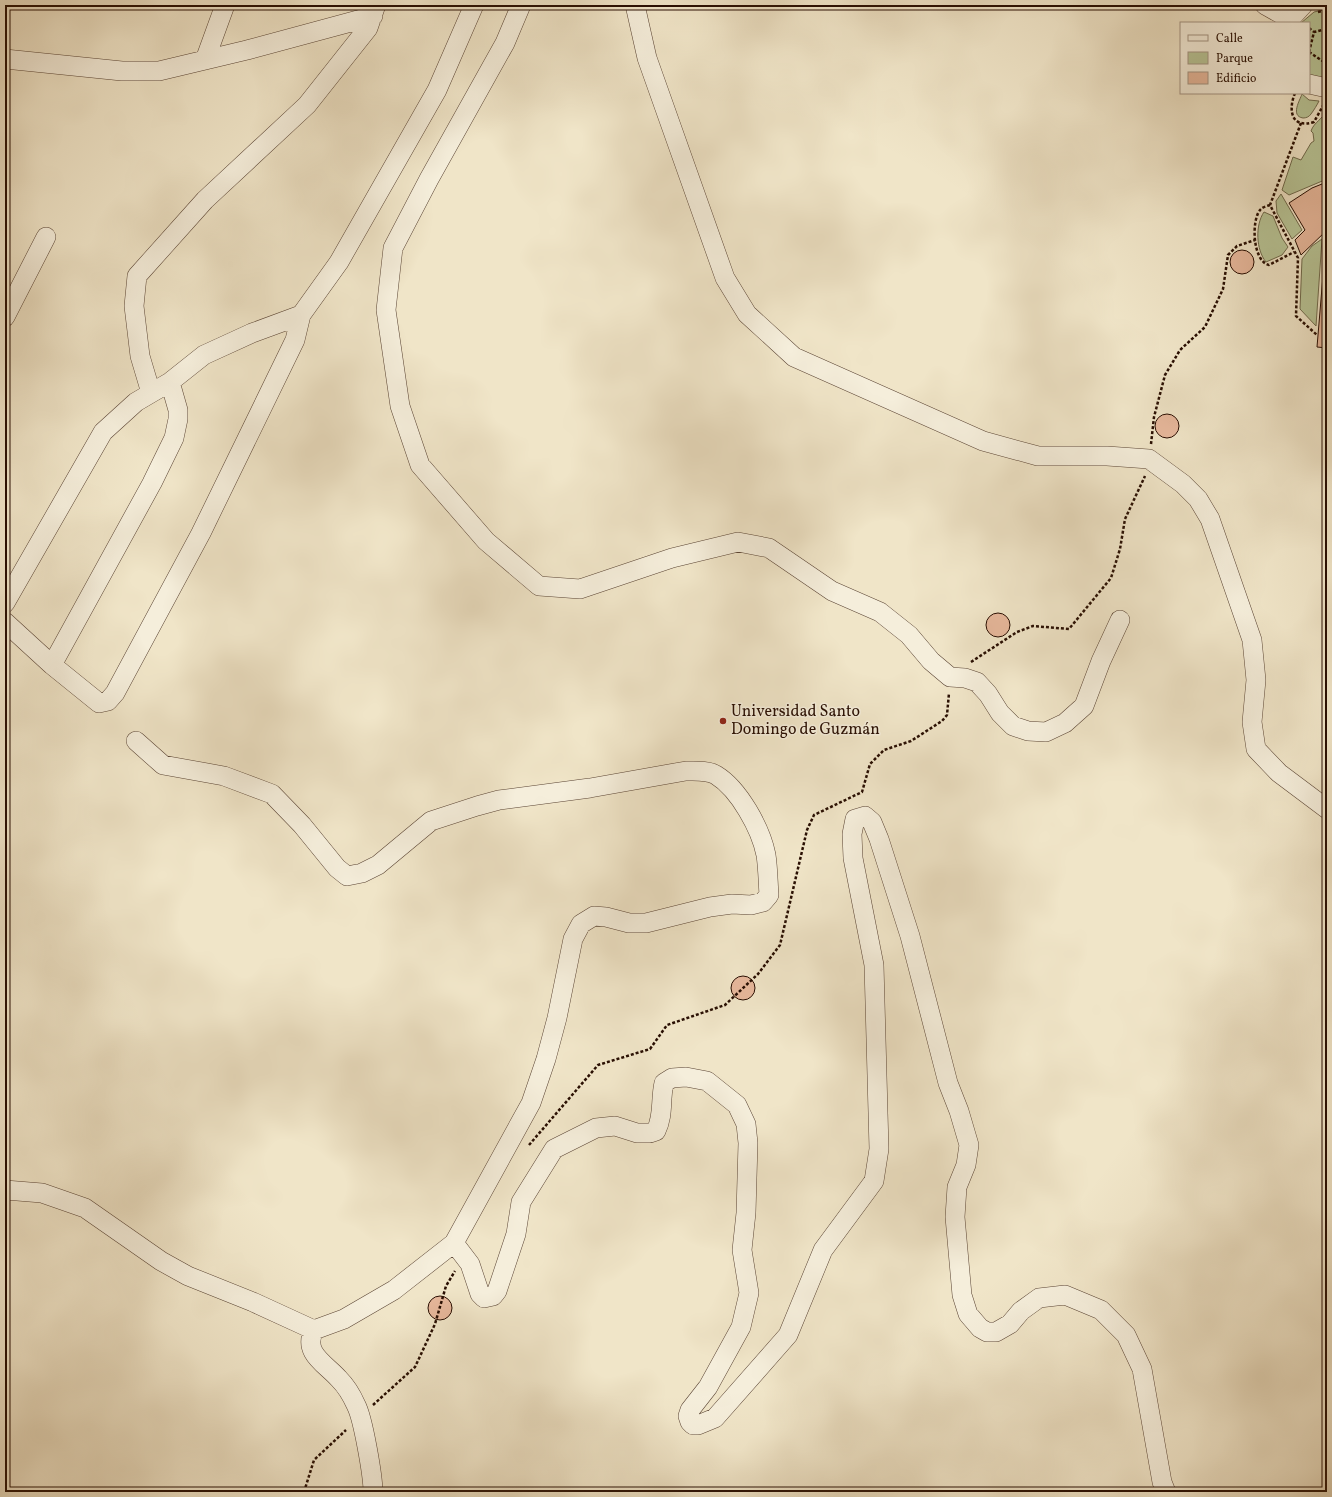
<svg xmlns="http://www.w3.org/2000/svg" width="1332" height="1497" font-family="Vollkorn,serif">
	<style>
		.green { fill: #b8c597; stroke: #706a4c }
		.building { fill: #e7b89c; stroke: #280e02 }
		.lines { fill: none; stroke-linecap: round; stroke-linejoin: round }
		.minor-casing { stroke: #5a4434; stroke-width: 20 }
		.path { stroke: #280e02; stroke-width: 2.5; stroke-dasharray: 3 2; stroke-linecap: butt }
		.minor { stroke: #f5eedb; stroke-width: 19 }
		.poi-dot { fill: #8f2418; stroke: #f5eedb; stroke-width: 1.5 }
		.labels { text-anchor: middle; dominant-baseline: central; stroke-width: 3; stroke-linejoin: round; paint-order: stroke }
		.poi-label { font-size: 16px; fill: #280e02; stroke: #f5eedb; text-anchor: start }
	</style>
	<rect width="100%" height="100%" fill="#f0e5c8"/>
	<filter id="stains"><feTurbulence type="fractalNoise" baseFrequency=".005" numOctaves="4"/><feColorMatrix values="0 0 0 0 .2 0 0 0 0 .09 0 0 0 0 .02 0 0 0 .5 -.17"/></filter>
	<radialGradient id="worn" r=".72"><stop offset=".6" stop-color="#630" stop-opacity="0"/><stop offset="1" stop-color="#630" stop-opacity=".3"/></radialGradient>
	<path class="green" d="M1327,9V81L1313,77L1309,74V23H1301L1314,12Z
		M1302,94L1309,100L1319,101C1317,105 1314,110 1311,114C1309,117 1306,118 1303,118C1290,116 1300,100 1302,94Z
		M1327,110V179L1289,195L1282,190L1293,157L1301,160L1311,143L1314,141L1313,133L1311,131C1314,122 1323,119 1327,110Z
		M1281,194L1302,230L1292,239L1277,213L1276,201Z
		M1264,212L1273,216L1282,238L1288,247L1282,255L1266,262C1256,250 1255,225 1264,212Z
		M1322,239L1316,326L1300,309L1302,259L1312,246Z"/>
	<path class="building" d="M1327,182V223L1325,232L1301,255L1295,240L1305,230L1289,203L1312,188Z
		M1327,228V348L1317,347Z
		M1230 262a12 12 0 1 1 24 0a12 12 0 1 1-24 0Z
		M1155 426a12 12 0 1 1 24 0a12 12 0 1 1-24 0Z
		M986 625a12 12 0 1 1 24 0a12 12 0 1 1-24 0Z
		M731 988a12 12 0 1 1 24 0a12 12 0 1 1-24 0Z
		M428 1308a12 12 0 1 1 24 0a12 12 0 1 1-24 0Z"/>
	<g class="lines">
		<g class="minor-casing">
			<path id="minor" d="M521,5L505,43L429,179L393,248L386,310L400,406L420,465L486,541L539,586L580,589L672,558L738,542L769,548L832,591L880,612L909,635L931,661L950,677L965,678L977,682L988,694L1000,713L1013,726L1028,731L1046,732L1065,723L1084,706L1101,661L1120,620
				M635,5L647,58L725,278L747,314L794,357L983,441L1038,456H1107L1149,459L1183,484L1198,499L1210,519L1252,640L1256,680L1252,722L1256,749L1279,773L1327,809
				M1265,5L1290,19
				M1288,23L1290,19L1303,5
				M5,59L122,71H159L247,50L373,16
				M205,60L225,5
				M1309,84L1327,88
				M5,317L46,237
				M151,393L140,356L134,306L137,276L205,200L307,105L368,28L376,5
				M5,603L103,432L136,402L170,382L204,355L252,333L301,315L339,262L437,90L474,5
				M5,622L52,665L99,703L108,701L115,693L201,533L295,340L301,315
				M52,665L152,483L174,438L178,419V410L170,382
				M136,741L163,765L224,776L272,794L302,825L337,868L347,876L362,873L378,865L431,821L477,806L499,800L590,788L686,771C696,771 708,770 716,775C739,789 761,829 766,855C768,868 768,882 769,895L763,902L751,905L732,904L710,907L646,923H629L606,917L594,916L581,924L573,939L557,1018L546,1059L531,1103L454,1243L394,1290L344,1319L314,1330C302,1353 326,1364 339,1379C346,1386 352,1396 356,1405C363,1418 373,1476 373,1492
				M5,1190L42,1193L85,1208L161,1261L188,1276L253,1302L314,1330
				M454,1243L470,1264L480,1294L484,1298L493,1296L497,1291L516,1234L521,1202L554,1149L596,1128L615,1126L637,1133H650L656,1131C664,1115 660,1100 664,1083L672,1078L686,1077L707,1081L737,1105L746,1124L748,1143L746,1213L742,1250L749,1293L741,1327L708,1387L690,1410L688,1416L690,1422L693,1425H698L715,1418L788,1335L823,1250L874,1181L879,1149L874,965L853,858L852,834L855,819L865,816L872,822L879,839L910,936L948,1083L959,1111L969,1145L966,1165L957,1187L955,1217L962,1295L968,1314L980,1328L987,1332H996L1010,1324L1021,1311L1039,1298L1065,1295L1101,1310L1126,1335L1142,1369L1162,1482L1166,1492"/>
		</g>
		<path class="path" d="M1318,12L1327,10
			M1309,28L1314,32
			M1309,52L1314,32L1327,29
			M1309,52L1324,62L1327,61
			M1295,93C1288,110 1291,129 1314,122L1324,104
			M1301,123L1270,205L1298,258L1296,316L1317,335
			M1270,205C1267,206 1263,207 1261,209C1251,218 1252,261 1269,265L1294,252
			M1151,444L1154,417L1165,375L1180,350L1205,327L1223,289L1228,255L1237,246L1255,240
			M971,662L1017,632L1033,626L1069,629L1111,578L1120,549L1125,519L1145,476
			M529,1145L598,1065L650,1049L667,1025L725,1005L758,974L780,945L807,830L814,815L862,792L870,764L884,750L911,741L942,721L947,715L949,693
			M373,1405L415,1367L435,1324L446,1286L455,1271
			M304,1492L314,1460L346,1430"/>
		<use href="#minor" class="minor"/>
	</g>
	<circle class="poi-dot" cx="723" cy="721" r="4"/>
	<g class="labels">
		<g class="poi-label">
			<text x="731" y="712">Universidad Santo<tspan x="731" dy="18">Domingo de Guzmán</tspan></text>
		</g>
	</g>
	<rect width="1332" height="1497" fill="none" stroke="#f0e5c8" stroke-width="20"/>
	<rect x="6" y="6" width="1320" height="1485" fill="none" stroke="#280e02" stroke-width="2"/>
	<rect x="10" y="10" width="1312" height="1477" fill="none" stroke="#280e02"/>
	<rect x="1180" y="22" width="130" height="72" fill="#f5eedb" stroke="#a39484"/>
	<rect x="1188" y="35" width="20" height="6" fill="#f5eedb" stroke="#a39484"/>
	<text x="1216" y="42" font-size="12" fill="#280e02">Calle</text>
	<rect x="1188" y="52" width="20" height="12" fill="#b8c597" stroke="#a39484"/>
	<text x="1216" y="62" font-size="12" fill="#280e02">Parque</text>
	<rect x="1188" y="72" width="20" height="12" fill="#e7b89c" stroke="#a39484"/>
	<text x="1216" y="82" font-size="12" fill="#280e02">Edificio</text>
	<rect width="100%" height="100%" filter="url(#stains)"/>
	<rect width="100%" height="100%" fill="url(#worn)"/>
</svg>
